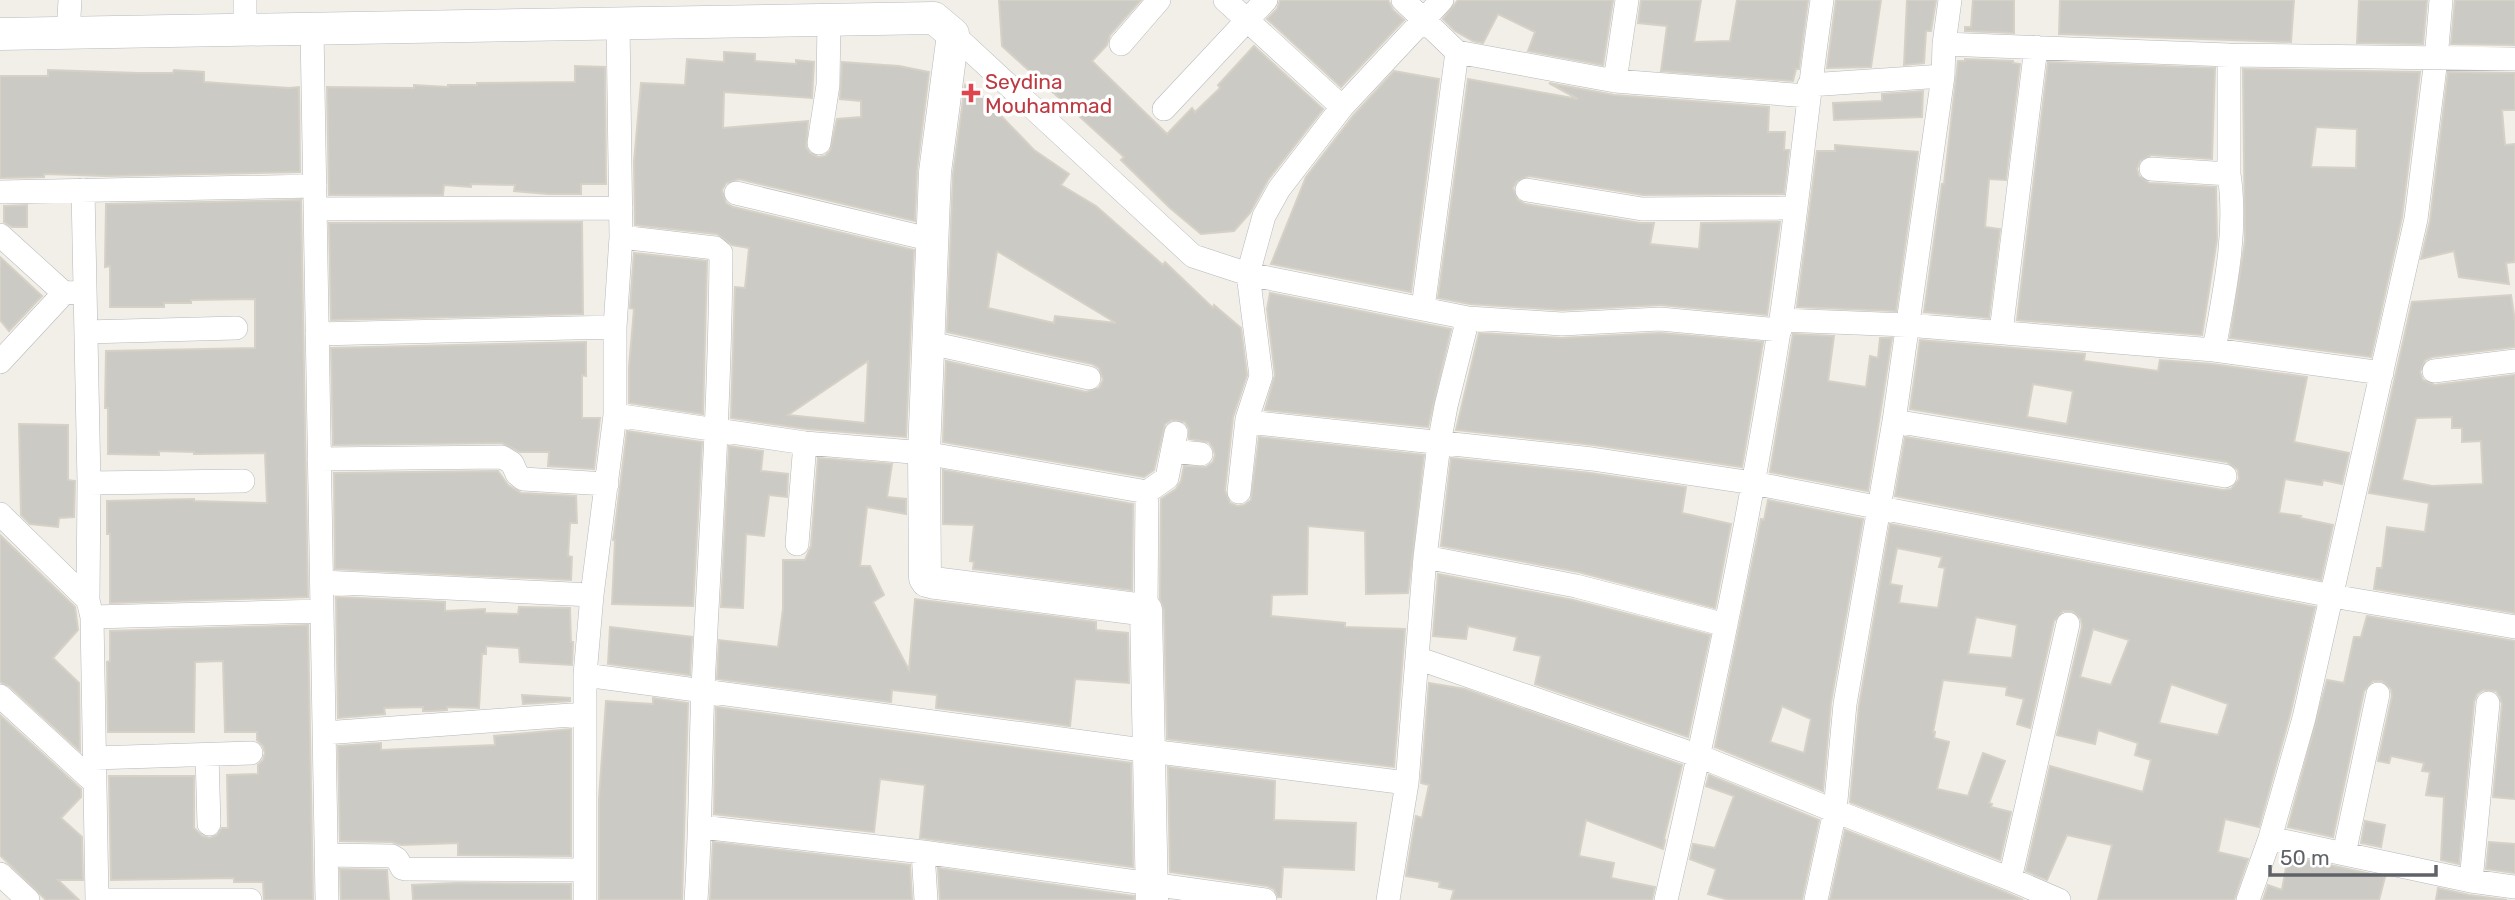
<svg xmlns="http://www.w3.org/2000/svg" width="2515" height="900" font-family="Rubik,sans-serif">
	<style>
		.building { fill: #cccac5; stroke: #d6d1c6; stroke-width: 2; fill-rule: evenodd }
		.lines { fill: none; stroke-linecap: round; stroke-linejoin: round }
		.street-casing { stroke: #b5b8bc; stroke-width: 24 }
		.secondary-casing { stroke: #b6babf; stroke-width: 33 }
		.street { stroke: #fff; stroke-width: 23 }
		.secondary { stroke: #fff; stroke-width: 32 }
		.health-dot { fill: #e0444e; stroke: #fff; stroke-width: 2.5 }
		.labels { text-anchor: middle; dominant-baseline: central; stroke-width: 7; stroke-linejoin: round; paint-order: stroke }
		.health-label { font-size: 21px; fill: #be3a42; stroke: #fff; text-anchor: start }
	</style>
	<rect width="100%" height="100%" fill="#f1efe8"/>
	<path class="building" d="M999,0H1141L1110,35L1107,45L1092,61L1167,134L1192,108L1195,112L1220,88L1218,85L1254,46L1323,109L1268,180L1250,213L1234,231L1201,234L1170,208L1121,160L1124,157L1002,46Z
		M1280,0H1388L1393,10L1404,20L1341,87L1267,19L1277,9Z
		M1458,0H1613L1603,65L1528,51L1535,32L1498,14L1483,43L1473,41L1455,31L1443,19Z
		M1641,0H1701L1694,42L1730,41L1737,0H1808L1799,69H1796L1793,81L1661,71L1667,26L1638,23Z
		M1836,0H1881L1871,67L1827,68Z
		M1907,0H1936L1931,31H1926L1924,63L1904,65Z
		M1973,0H2014V33L1965,31V27H1971Z
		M2060,0H2294L2291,42L2059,34Z
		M2359,0H2427L2423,44L2357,43Z
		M2455,0H2515V45L2451,44Z
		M724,52L755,54V61L796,64V60L814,62L812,98L724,92L723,128L808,121L806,147L810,153L818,157L825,156L830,151L837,119L861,117V101L840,99L842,62L899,66L929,72L917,170L915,221L739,179L726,183L722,190L726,203L733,207L914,250L906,437L807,429L731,418L735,287L745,288L749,248L732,245L717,234L635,225L634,162L641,83L685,85L687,59L724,62ZM868,361L865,423L788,415Z
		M1965,59L2013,61V63L2020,64L2006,180L1989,179L1985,227L2000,229L1989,318L1924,312L1942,184H1944L1958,61H1965Z
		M2048,62L2215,68L2212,159L2151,155L2140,161L2137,169L2139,176L2149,183L2216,187L2217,239L2202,335L2017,320Z
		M575,66L605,67L606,184H581V194H548L514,191L515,185L471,184V187L444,185L443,195H329L327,87L414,88V85L448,87V85H477V83L575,82Z
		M2243,69L2420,72L2402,217L2371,357L2230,338L2245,241ZM2316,127L2357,129L2356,168L2311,167Z
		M48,70L138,73H173L174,70L204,72V82L289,88L299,87L300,172L106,176L44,174V177L0,178V76H48Z
		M1394,71L1439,79L1411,292L1271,264L1306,177L1353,116Z
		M2448,72L2515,73V110H2502L2505,145L2515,144V262L2506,263L2509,284L2459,277L2454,251L2421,259L2430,221Z
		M1468,79L1578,99L1549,83L1614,95L1769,107L1768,132H1785L1784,150H1789L1784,194L1643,195L1529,176L1517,181L1513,188L1518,200L1525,204L1640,223H1654L1650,244L1699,249L1701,223L1780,222L1767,315L1661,305L1562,310L1470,304L1438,298Z
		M965,85L982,96L1034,150L1069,174L1061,185L1096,206L1163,265L1165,262L1213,308L1214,305L1241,328L1247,375L1233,417L1225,490L1230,503L1237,506L1244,505L1251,500L1259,437L1424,455L1408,593L1366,594L1365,531L1308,526L1307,594L1272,595L1271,616L1345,623V627L1405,629L1394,767L1167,739L1164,610L1160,599L1161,499L1176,489L1181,481L1184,466L1206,467L1213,462L1215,455L1213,448L1209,442L1189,439V429L1185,422L1172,420L1165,424L1154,470L1144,477L943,442L946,361L1086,392L1099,388L1103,380L1099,368L1092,364L947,332L953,174ZM997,251L1116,323L1055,316L1054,323L988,308Z
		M1923,91L1922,117L1834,120L1833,103L1882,101V94Z
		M1835,145L1918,152L1896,311L1797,307L1817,151H1835Z
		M301,200L308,597L110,603V534H107V501L194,499V501L267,503L265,453L194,454V452L159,451V455L108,454V408H105L106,351L255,348V299L191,300V303H164V307H110V266L105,267L106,204Z
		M27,205V227H12L4,222V206Z
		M582,222L583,314L331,320L329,223Z
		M634,253L707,261L703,414L629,403V367L634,309L630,308Z
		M0,257L42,296L9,331L0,320Z
		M1270,293L1451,329L1428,427L1265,410L1275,375L1267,309Z
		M2511,295L2515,321V347L2432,357L2425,360L2420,372L2423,380L2435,385L2515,375V613L2374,589L2377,568H2382L2387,527L2425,532L2429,503L2369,493L2412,302ZM2452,417V428H2462V442L2481,441L2483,484L2432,486L2402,480L2416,418Z
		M1479,333L1561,338L1660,333L1763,342L1742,467L1594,445L1456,430Z
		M1793,334L1834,336L1828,381L1866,387L1870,356L1878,358L1880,338H1892L1868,491L1770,472Z
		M1920,340L2085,354L2084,361L2158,371L2160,360L2212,364L2307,377L2294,442L2349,453L2342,484L2323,480L2322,485L2285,479L2279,513L2301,516L2300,518L2333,525L2321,580L1895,496L1905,437L2223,490L2231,489L2239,479L2238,470L2227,462L1910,409ZM2033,384L2073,391L2067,424L2027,417Z
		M586,342V376L582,375V418H600L594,469L548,466L549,452H520L502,443L333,445L331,348Z
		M19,424L68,425V480L75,481L74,517L59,518L58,527L30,524L21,515Z
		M627,431L702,442L693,606L612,604L615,540H613L614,535Z
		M729,446L763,451L761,471L788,474L787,497L769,495L764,536L746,534L743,608L721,607Z
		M818,458L892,464L887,497L906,499V514L867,507L860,566H870L884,595L873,602L909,670L915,599L1096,622V630L1128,633L1129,683L1075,679L1070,726L936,708L937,695L892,690L891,702L717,679L719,640L778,647L783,609V560H805L811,546Z
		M1451,458L1590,473L1686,487L1682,513L1731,524L1715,608L1579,572L1441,546Z
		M943,470L1133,504L1132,590L973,569L974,562L970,561L974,525L943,524Z
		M498,471L508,485L521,493L576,496L577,523H570L568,556L572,557L571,580L335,569L334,473Z
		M1768,500L1863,519L1831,702L1823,791L1715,747L1761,519L1764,520ZM1782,706L1811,719L1804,753L1770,742Z
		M1890,524L2315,607L2290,715L2259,827L2225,819L2218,852L2248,859L2234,900H2098L2112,845L2067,835L2047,880L2026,871L2050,766L2143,792L2151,760L2135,755L2138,743L2098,730L2095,744L2057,735L2082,627L2081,619L2072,611H2063L2054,621L2030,728L2017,724L2024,699L2006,695L2007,687L1943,680L1933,732H1935L1934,738L1949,742L1937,789L1968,796L1983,753L2005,761L1989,803L1992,804L1991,807L2011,812L2000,860L1850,802L1859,706ZM1897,548L1942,557L1939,567L1945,568L1938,608L1899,603L1902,586L1890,584ZM1976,617L2017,625L2012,658L1968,654ZM2093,629L2129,640L2111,685L2080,677ZM2171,684L2228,704L2218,735L2159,723Z
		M0,535L75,607L78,630L53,658L79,683L80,751L9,686L0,682Z
		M1438,574L1573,600L1710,635L1688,737L1535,684L1541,656L1514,650L1517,637L1468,626L1466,639L1433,636Z
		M336,597L445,602V611L485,609V613L518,614L519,607L570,608L571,642H573L572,665L520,662L519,648L486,646V654H482L479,708L447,707V710L432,711H423V707L384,708L385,714L338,718Z
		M2367,616L2515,641V799L2493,797L2502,704L2500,697L2496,691L2483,690L2477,694L2474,702L2459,864L2441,860L2444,797L2426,795L2430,772L2422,771L2424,763L2391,756L2389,763L2378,761L2392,696L2391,689L2382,681H2373L2364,691L2333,837L2288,827L2327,680L2344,683L2354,637H2361Z
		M308,625L313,900H264L263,882H234V878L111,880L109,776H194V828L202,836L210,838L217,835L222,828H228L227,775L258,774V765L263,760L265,753L263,746L257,740V732H225L223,661L195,662L194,732H108L107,662L110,661V631Z
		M610,627L692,637L690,675L608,664Z
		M1429,683L1465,689L1682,765L1664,839L1665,840L1663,849L1586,820L1579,856L1614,863L1611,878L1655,887L1652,900H1451L1454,890L1439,887L1440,882L1406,876L1416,816L1422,818L1429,785L1421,783Z
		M522,695L570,698V701L523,704Z
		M653,698L688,703L682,900H599V798L606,701L653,704Z
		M716,707L1131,763L1133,867L920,838L925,785L880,779L874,832L714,814Z
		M0,715L81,789V797L61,818L82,837L83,880H58L79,900H46L0,855Z
		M571,729V856L458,855V843L401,845L392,842L340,841L338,746L381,743V750L495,745L494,736Z
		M1168,767L1275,781L1274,820L1356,823L1354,870L1283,867L1281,897H1278L1274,889L1267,886L1170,872Z
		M1709,775L1819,820L1802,900H1729L1708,894L1716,869L1690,859L1693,844L1715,848L1734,796L1706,786Z
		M2365,821L2385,825L2381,847L2361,843Z
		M1845,830L2005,892L2023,900H1830Z
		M713,842L910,865L912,900H710Z
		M2489,842L2515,844V873L2486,869Z
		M2288,856L2385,877L2379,900H2263L2268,885L2282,890Z
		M938,868L1134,896V900H940Z
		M340,869L387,870L389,900H341Z
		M456,883L571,884V900H413L412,885Z
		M2438,888L2469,895L2507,900H2436Z"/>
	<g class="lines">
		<g class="street-casing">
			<path id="street" d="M245,0V30
				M1225,0L1342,107
				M1403,0L1457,52L1615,81L1808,96
				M312,29L327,900
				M68,33L70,0
				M953,34L1193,256L1248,274L1468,318L1562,324L1660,319L1780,330
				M1121,44L1159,0
				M1944,44L2229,55L2515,59
				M1615,81L1627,0
				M1809,85L1943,76
				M1164,109L1266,0
				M819,143L828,85L829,20
				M2151,169L2229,174
				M83,190L89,483L88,600L92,617L97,900
				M1527,190L1642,209L1795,208
				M0,192L315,186
				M736,193L933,240
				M315,209L621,208
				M0,235L64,293
				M621,237L715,248L721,253C720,398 710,543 703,688C700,759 701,829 696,900
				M1423,308L1457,52
				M1781,320L1907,325L2214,350L2382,373
				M86,332L236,328
				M2001,332L2036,47
				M317,334L615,327
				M930,343L1089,378
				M2214,350C2224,293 2238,232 2229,174V55
				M0,362L64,293L85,292
				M2434,371L2515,361
				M615,415L805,443L924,453L1147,492L1167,478L1176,433
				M1894,421L2225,476
				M1248,422L1592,459L1753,483L2332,596L2515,627
				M1173,451L1201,454
				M319,459L502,457L512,463L517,474L523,479L607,484
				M89,483L243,481
				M1239,492L1247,419L1261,376L1248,274L1264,216L1279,189L1342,107L1442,0
				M0,514L88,600
				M797,544L805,443
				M1425,557L1576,586L1726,625
				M322,582L592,595
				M1146,610L1147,492
				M92,617L322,611
				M1417,658L1699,756L1835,811L2010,879L2059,900
				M585,675L1150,751L1407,783
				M0,696L95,783
				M324,733L585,714
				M207,755L209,824
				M94,758L251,753
				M701,827L923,852L1265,900
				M2270,838L2471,881L2515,887
				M923,852L926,900
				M2344,854L2378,694
				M326,855L392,856L397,859L402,868L406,869L585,870
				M0,874L28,900
				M2010,879L2068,624
				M2471,881L2488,703
				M97,900H250
				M585,900V675L592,595L615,415V327L621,237L618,23
				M1388,900L1407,783L1425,557L1439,444L1446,406L1468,318
				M1666,900C1710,710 1750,518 1780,325C1797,217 1806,108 1822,0
				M1816,900L1835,811L1845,704L1894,421L1943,76L1944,44L1950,0
				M2248,900L2270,838L2304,718L2416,219L2436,59L2441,0"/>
		</g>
		<g class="secondary-casing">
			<path id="secondary" d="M0,34L934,18L953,34L935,172L924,453L925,578L927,581L935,583L1146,610L1152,900"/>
		</g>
		<use href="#street" class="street"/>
		<use href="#secondary" class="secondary"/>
	</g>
	<path class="health-dot" d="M967.5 82.5h7v7h7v7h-7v7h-7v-7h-7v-7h7z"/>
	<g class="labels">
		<g class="health-label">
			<text x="985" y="81">Seydina<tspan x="985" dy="24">Mouhammad</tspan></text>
		</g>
	</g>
	<path d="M2270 865v10h166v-10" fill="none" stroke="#5f6368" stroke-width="3.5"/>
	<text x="2280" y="865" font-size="21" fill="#5f6368" stroke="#ffffff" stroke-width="5" paint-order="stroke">50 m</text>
</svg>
